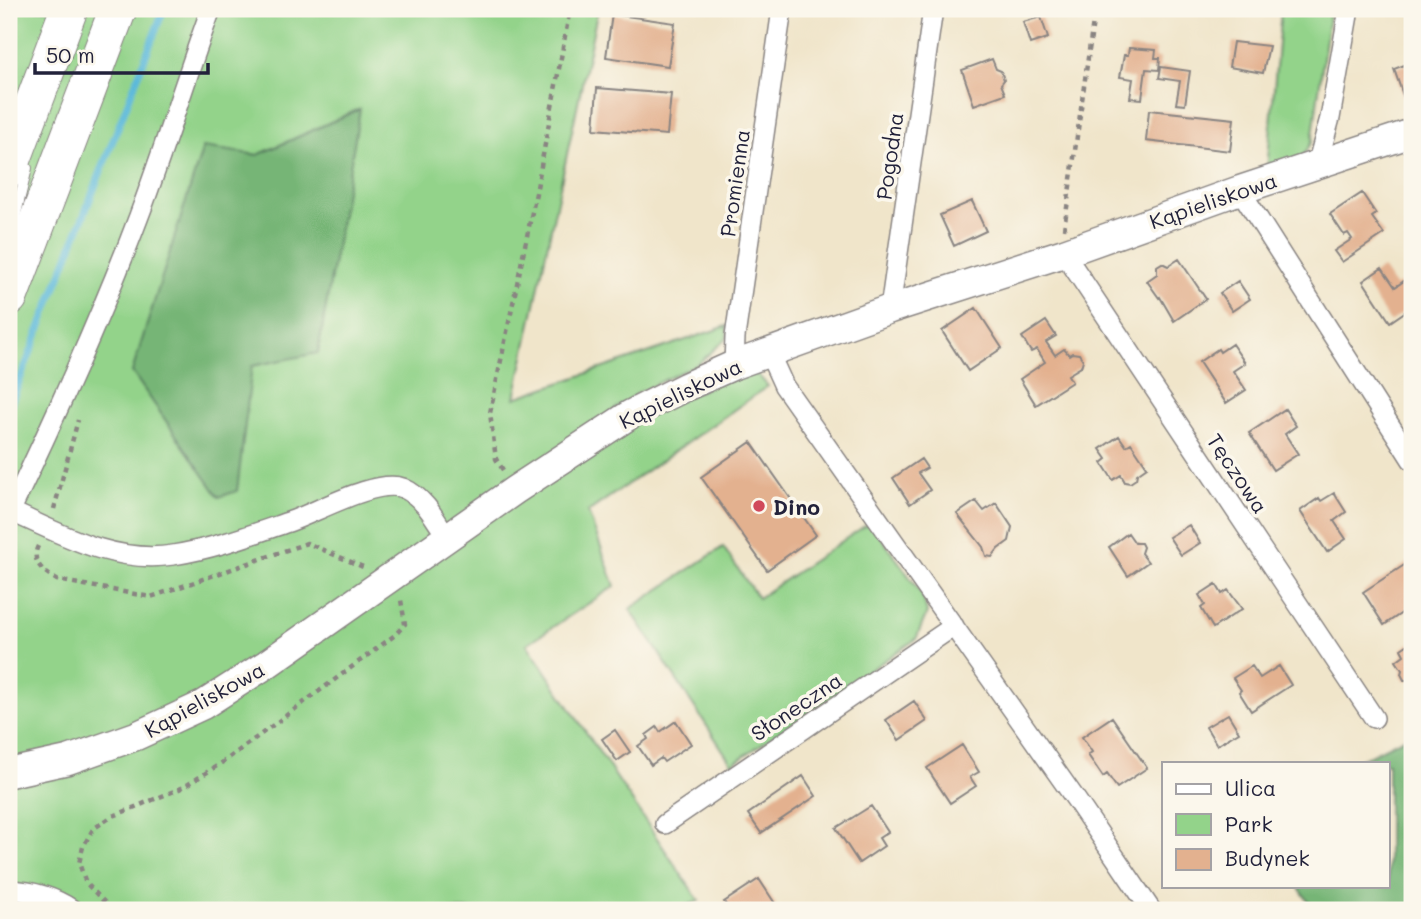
<svg xmlns="http://www.w3.org/2000/svg" width="1421" height="919" font-family="Mali,sans-serif">
	<style>
		.green { fill: #93d38a; stroke: #5a7a62; stroke-width: 2; fill-rule: evenodd }
		.forest { fill: #76b576; stroke: #4c6c58; stroke-width: 2 }
		.lines { fill: none; stroke-linecap: round; stroke-linejoin: round }
		.stream { stroke: #5cb9da; stroke-width: 7 }
		.building { fill: #e3b18f }
		.lane-casing { stroke: #898482; stroke-width: 12 }
		.street-casing { stroke: #898482; stroke-width: 22 }
		.secondary-casing { stroke: #898482; stroke-width: 31 }
		.highway-casing { stroke: #898482; stroke-width: 39 }
		.path { stroke: #898482; stroke-width: 4.5; stroke-dasharray: 5 5; stroke-linecap: butt }
		.lane { stroke: #fff; stroke-width: 10 }
		.street { stroke: #fff; stroke-width: 19 }
		.secondary { stroke: #fff; stroke-width: 28 }
		.highway { stroke: #fff; stroke-width: 37 }
		.poi-dot { fill: #d1495b; stroke: #fbf7ec; stroke-width: 2.5 }
		.labels { text-anchor: middle; dominant-baseline: central; stroke-width: 7; stroke-linejoin: round; paint-order: stroke }
		.street-label { font-size: 21px; fill: #22223b; stroke: #fbf7ec }
		.poi-label { font-size: 21px; font-weight: bold; fill: #22223b; stroke: #fbf7ec; text-anchor: start }
	</style>
	<rect width="100%" height="100%" fill="#fbf7ec"/>
	<filter id="ink" filterUnits="userSpaceOnUse"><feTurbulence type="fractalNoise" baseFrequency=".0143" numOctaves="2"/><feDisplacementMap in="SourceGraphic" scale="14" xChannelSelector="R" yChannelSelector="G"/><feConvolveMatrix kernelMatrix="1 2 1 2 8 2 1 2 1" color-interpolation-filters="sRGB"/></filter>
	<filter id="wash" filterUnits="userSpaceOnUse"><feTurbulence type="fractalNoise" baseFrequency=".00686" numOctaves="4" result="noise"/><feDisplacementMap in="SourceGraphic" scale="28" xChannelSelector="R" yChannelSelector="G"/><feGaussianBlur stdDeviation="1.57" result="paint"/><feColorMatrix in="noise" values="0 0 0 0 0 0 0 0 0 0 0 0 0 0 0 0 0 1.4 0 .05"/><feComposite in="paint" operator="in"/></filter>
	<g filter="url(#wash)">
		<rect width="100%" height="100%" fill="#f0e5ca"/>
		<path class="green" d="M9,9H598L515,398L727,326V338L698,364L639,392L549,456L743,372L758,375L768,386L588,512L615,586L527,644L699,901L674,910H9ZM359,109L318,352L252,366L202,148L258,155Z
			M1281,9H1330L1312,142L1303,156L1267,170Z
			M871,523L923,596L927,613L916,639L732,764L630,609L723,547L758,598L863,527Z"/>
		<path class="forest" d="M360,109L318,353L252,366L237,491L219,497L132,372L203,147L258,155Z
			M1412,734V910H1314L1298,886H1388V763H1354Z"/>
		<g class="lines">
			<path class="stream" d="M9,408L164,9"/>
		</g>
		<g id="blocks">
			<path class="building" d="M612,14L675,23L668,66L606,57Z
				M1041,17L1048,38L1030,44L1023,22Z
				M1233,42L1269,46L1263,73L1229,67Z
				M1129,48L1156,50L1155,58H1160L1159,70L1146,69L1142,99L1130,98L1133,79L1120,77L1124,55H1128Z
				M992,59L996,69L1001,71L1004,80L1001,84L1005,94L974,105L962,70Z
				M1412,62V95L1404,98L1394,69Z
				M1161,67L1190,71L1185,105L1176,104L1180,81L1159,78Z
				M597,88L671,94L667,135L594,129Z
				M1149,110L1234,119L1230,151L1146,141Z
				M1362,193L1376,214L1372,217L1384,234L1342,262L1334,251L1352,239L1348,233L1344,235L1330,214Z
				M972,201L986,231L954,246L940,215Z
				M1179,259L1206,299L1174,321L1160,297L1159,298L1147,281L1157,274V266L1162,263L1168,266Z
				M1382,268L1395,287L1407,279L1412,287V303L1407,306L1409,309L1390,322L1363,281Z
				M1238,281L1250,299L1232,311L1220,293Z
				M976,308L1002,348L968,371L942,331Z
				M1046,321L1056,336L1046,342L1055,355L1064,349L1069,355L1072,353L1079,354L1083,360L1081,367L1068,375L1072,382L1036,405L1020,379L1045,362L1037,349L1031,352L1022,337Z
				M1232,344L1245,363L1233,371L1246,390L1226,403L1199,362L1218,349L1220,352Z
				M1285,409L1296,426L1285,434L1298,454L1273,470L1249,433Z
				M1119,436L1126,446L1131,443L1147,467L1137,474L1136,479L1130,483L1125,482L1121,475L1113,480L1102,463L1107,459L1100,449Z
				M751,442L816,535L767,570L701,477Z
				M921,459L927,468L918,473L930,490L910,504L893,478Z
				M1334,493L1346,512L1334,521L1346,539L1327,552L1300,511L1319,498L1321,501Z
				M976,501L984,511L996,503L1012,527L1009,541L998,549L992,557L986,556L983,547L957,514Z
				M1189,525L1200,543L1181,555L1169,537Z
				M1128,533L1135,543H1141L1143,547L1141,553L1148,562L1128,576L1109,547Z
				M1412,560V606L1384,625L1363,592Z
				M1216,584L1222,594L1228,590L1242,609L1213,628L1201,608L1205,605L1199,595Z
				M1410,643L1412,646V678L1409,680H1404L1401,674L1402,670L1396,661L1404,655L1401,649Z
				M1252,666L1260,678L1279,666L1291,685L1251,711L1239,692L1241,690L1233,678Z
				M914,701L927,721L899,740L886,720Z
				M1228,714L1239,732L1217,745L1206,727Z
				M1112,717L1147,768L1117,788L1107,774L1103,777L1088,755L1092,752L1082,737Z
				M676,721L691,744L664,762L661,758L651,765L638,746L648,739L646,735L657,727L660,732Z
				M615,730L630,752L617,761L602,739Z
				M962,745L979,772L970,777L976,786L950,803L927,768Z
				M803,776L816,796L761,833L748,814Z
				M871,806L888,832L879,838L884,846L859,863L836,828Z
				M759,879L776,905L769,910H730L724,902Z"/>
		</g>
	</g>
	<g filter="url(#ink)">
		<use href="#blocks" fill-opacity="0" stroke="#898482" stroke-width="2"/>
		<g class="lines">
			<g class="lane-casing">
				<path id="lane" d="M9,242L27,168"/>
			</g>
			<g class="street-casing">
				<path id="street" d="M1317,165L1330,118L1349,9
					M1240,190L1412,460
					M1064,253L1374,718
					M890,309L933,9
					M769,353L784,386L1077,801L1151,910
					M734,365L735,337L782,9
					M10,511C63,535 114,564 173,555C213,549 253,534 291,521C317,512 377,478 403,488C424,497 436,520 448,539
					M9,514C56,416 101,317 139,216C165,147 186,77 211,9
					M665,824L954,626
					M9,890C32,891 54,897 73,910"/>
			</g>
			<g class="secondary-casing">
				<path id="secondary" d="M9,773L68,760L136,736L203,705L267,664L515,490L631,414L685,387L734,365L890,309L1064,253L1240,190L1412,133"/>
			</g>
			<g class="highway-casing">
				<path id="highway" d="M9,169L69,9
					M9,297L118,9"/>
			</g>
			<path class="path" d="M1064,229L1093,22
				M503,470L496,459L490,413L536,193L570,9
				M54,509L78,420
				M38,546C30,562 44,572 57,580L151,597L307,543L363,567
				M112,910L86,883L79,863L83,847L93,829L111,817L184,787L226,760L395,635L405,624L401,600"/>
			<use href="#lane" class="lane"/>
			<use href="#street" class="street"/>
			<use href="#secondary" class="secondary"/>
			<use href="#highway" class="highway"/>
		</g>
	</g>
	<circle class="poi-dot" cx="759" cy="506" r="7"/>
	<g class="labels">
		<g class="street-label">
			<text transform="translate(889 156) rotate(-82)">Pogodna</text>
			<text transform="translate(734 183) rotate(-82)">Promienna</text>
			<text transform="translate(1213 200) rotate(-19)">Kąpieliskowa</text>
			<text transform="translate(680 393) rotate(-26)">Kąpieliskowa</text>
			<text transform="translate(1238 473) rotate(56)">Tęczowa</text>
			<text transform="translate(204 699) rotate(-29)">Kąpieliskowa</text>
			<text transform="translate(796 706) rotate(-34)">Słoneczna</text>
		</g>
		<g class="poi-label">
			<text x="773" y="506">Dino</text>
		</g>
	</g>
	<rect width="1421" height="919" fill="none" stroke="#fbf7ec" stroke-width="35"/>
	<rect x="1162" y="762" width="228" height="126" fill="#fbf7ec" stroke="#a4a2a5" stroke-width="2"/>
	<rect x="1176" y="784" width="35" height="10" fill="#ffffff" stroke="#a4a2a5" stroke-width="2"/>
	<text x="1225" y="796" font-size="21" fill="#22223b">Ulica</text>
	<rect x="1176" y="814" width="35" height="21" fill="#93d38a" stroke="#a4a2a5" stroke-width="2"/>
	<text x="1225" y="832" font-size="21" fill="#22223b">Park</text>
	<rect x="1176" y="849" width="35" height="21" fill="#e3b18f" stroke="#a4a2a5" stroke-width="2"/>
	<text x="1225" y="866" font-size="21" fill="#22223b">Budynek</text>
	<path d="M35 63v10h173v-10" fill="none" stroke="#22223b" stroke-width="3.5"/>
	<text x="46" y="63" font-size="21" fill="#22223b" stroke="#fbf7ec" stroke-width="5" paint-order="stroke">50 m</text>
</svg>
